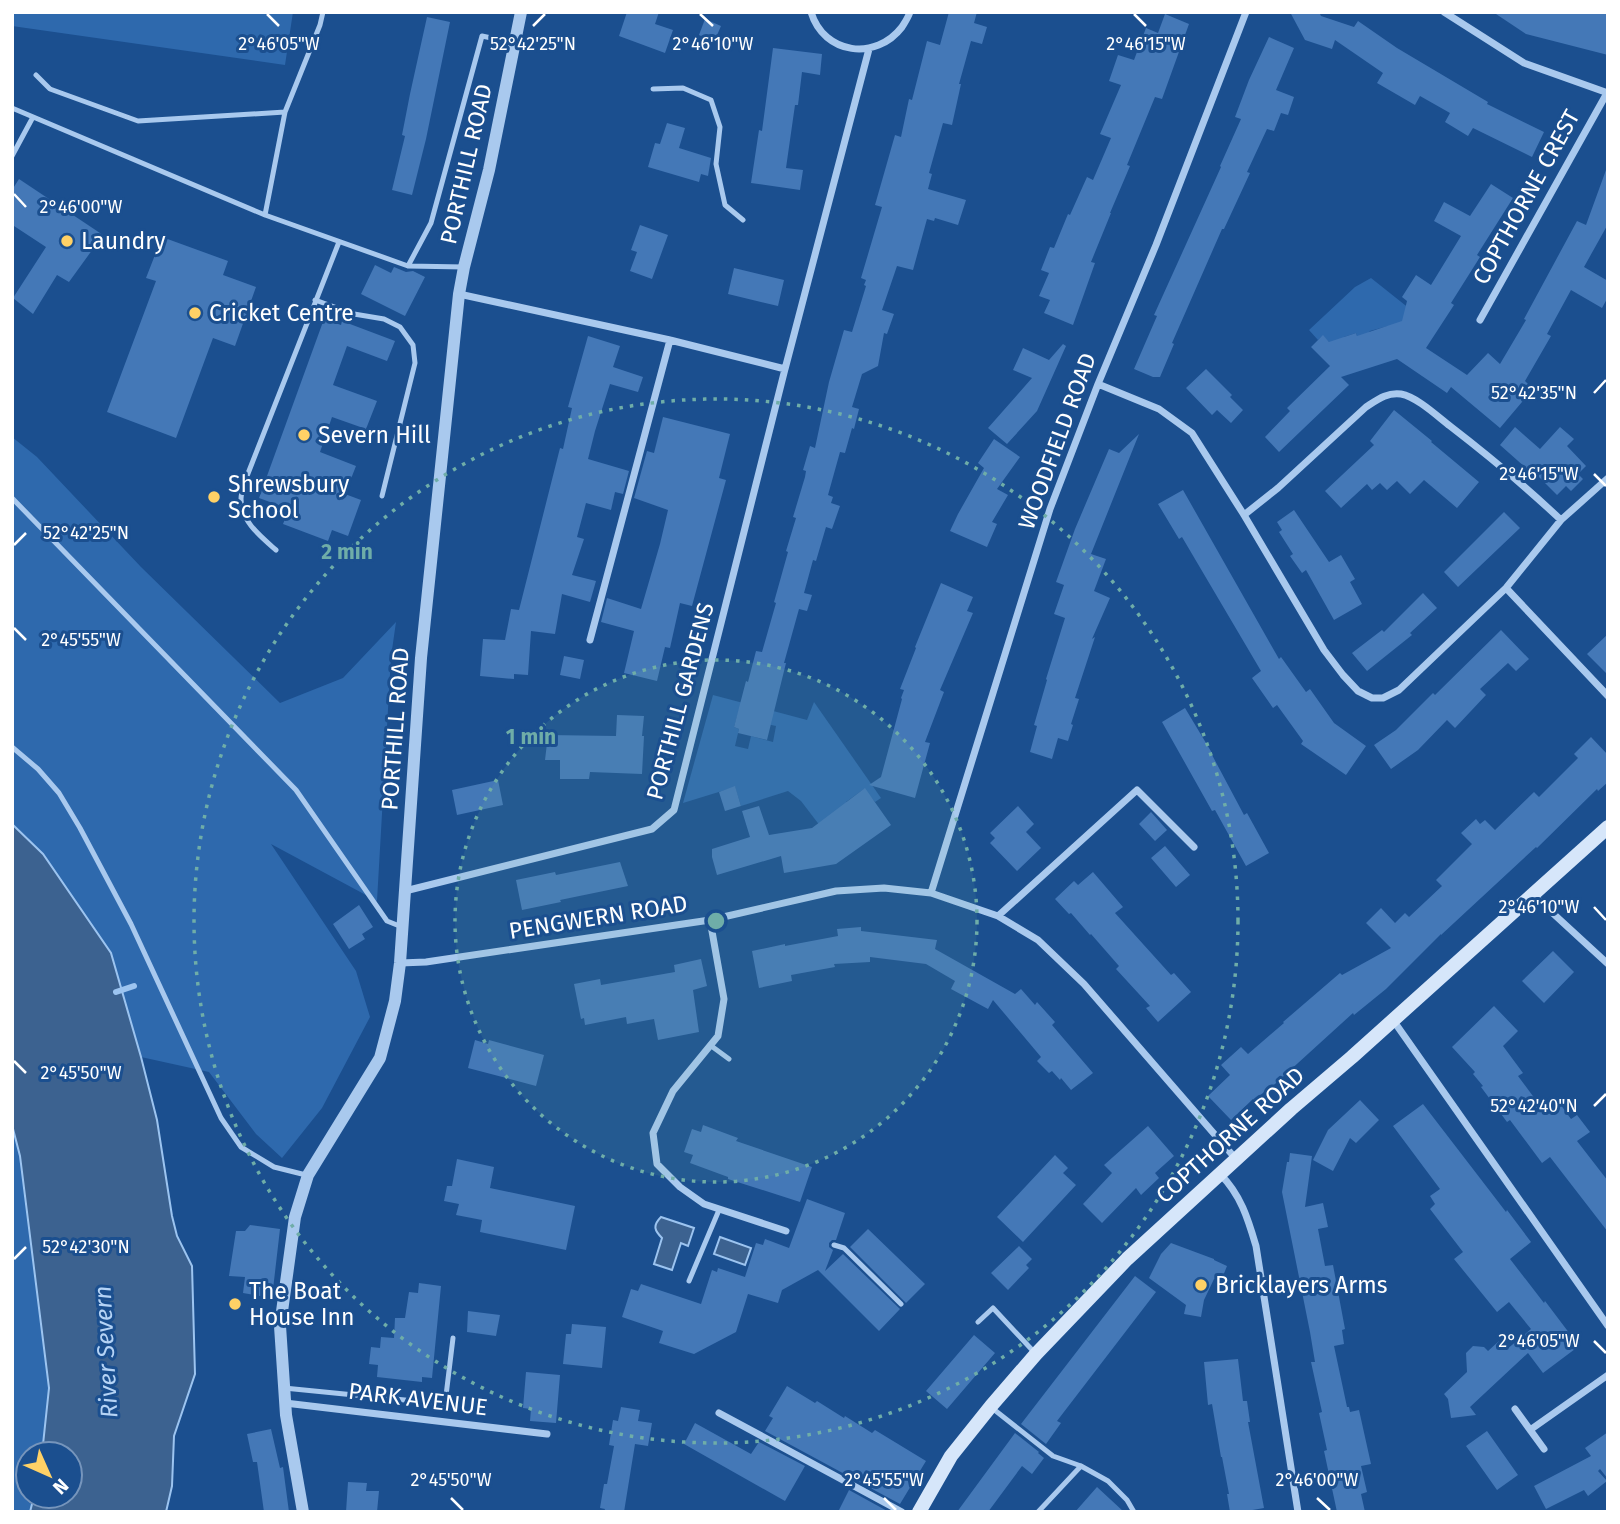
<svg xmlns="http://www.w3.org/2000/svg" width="1620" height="1524" font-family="'Fira Sans',sans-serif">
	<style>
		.green { fill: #2e69ad; fill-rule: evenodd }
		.water { fill: #3c6290; stroke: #9cc4f0; stroke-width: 2 }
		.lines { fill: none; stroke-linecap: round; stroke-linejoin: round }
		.stream { stroke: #9cc4f0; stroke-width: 6 }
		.building { fill: #4478b7 }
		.service { stroke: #a9c9ee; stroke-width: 5 }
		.minor { stroke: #a9c9ee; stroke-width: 7 }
		.tertiary { stroke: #a9c9ee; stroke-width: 12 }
		.secondary { stroke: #d6e6fa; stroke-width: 14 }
		.ticks { fill: none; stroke: #fff; stroke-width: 2.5 }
		.ring { fill: none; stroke: #6fada8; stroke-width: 3.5; stroke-dasharray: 3.5 7 }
		.poi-dot { fill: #ffd166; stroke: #1b4f8f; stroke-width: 2.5 }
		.labels { text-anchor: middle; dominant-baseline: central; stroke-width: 6; stroke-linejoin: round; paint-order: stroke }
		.street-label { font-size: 23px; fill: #fff; stroke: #1b4f8f }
		.poi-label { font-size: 23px; fill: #fff; stroke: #1b4f8f; text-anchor: start }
		.water-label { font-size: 24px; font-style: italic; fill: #b5d3f5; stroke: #1b4f8f }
		.ticks-label { font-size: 18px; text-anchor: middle; fill: #fff; stroke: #1b4f8f; stroke-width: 6; stroke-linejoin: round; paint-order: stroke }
		.centre { fill: #6fada8; stroke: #1b4f8f; stroke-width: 3.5 }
		.ring-label { font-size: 21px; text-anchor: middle; font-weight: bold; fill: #6fada8; stroke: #1b4f8f; stroke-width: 6; stroke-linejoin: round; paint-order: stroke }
	</style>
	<rect width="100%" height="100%" fill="#1b4f8f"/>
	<path class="green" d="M12,12H293L285,65L12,26Z
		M1371,278L1415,313L1400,332L1388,326L1370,331L1360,344L1356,333L1344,337L1347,347L1336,349L1323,336L1318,340L1309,330L1355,287Z
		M12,437L37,457L141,567L280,703L343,678L396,622L391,657L377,901L271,844L356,971L370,1017L322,1108L282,1158L256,1134L209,1072L141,1057L111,953L43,854L12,824Z
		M713,695L807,720L814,702L881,798L875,802L864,789L846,802L854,813L827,835L801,801L788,791L741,806L735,787L683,803ZM739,710L758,722L776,726L773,742L751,736L748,749L735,746L739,729L734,727Z
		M12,1125L20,1156L49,1389L42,1454H28V1496H34L30,1512H12Z"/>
	<path class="water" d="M12,824L43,854L111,953L141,1057L157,1120L172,1216L177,1236L192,1266L195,1374L174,1436L172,1486L166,1512H30L34,1496H70V1454H42L49,1388L20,1156L12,1125Z
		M661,1217L694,1228L688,1246L681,1243L672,1270L654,1264L662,1238C655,1231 652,1226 661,1217Z
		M720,1237L751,1248L745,1265L714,1254Z"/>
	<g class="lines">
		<path class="stream" d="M116,992L134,986"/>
	</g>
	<path class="building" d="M627,12H659L655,24L673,30L665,53L619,36Z
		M949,12H977L974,23L987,27L982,44L971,41L959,84H961L952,125L943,123L929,173L932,174L928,189L966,200L958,225L935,218L934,221L927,219L913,270L897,266L882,310L894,314L887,334L884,333L878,366L862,374L852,407L859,409L854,429L852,428L845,453L840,452L828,495L833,497L831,503L840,506L832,529L826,527L816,561L813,560L804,593L812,595L807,611L799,609L784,663H786L767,740L738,733L739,729L734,727L746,681L748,682L756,651L762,652L776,603L774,602L788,552L786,551L796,518L793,517L805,477L806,471L803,470L810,446L815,448L829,382L844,330L852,332L866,286L864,285L866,280L861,278L882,207L875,205L895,135L901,137L909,99L912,100L927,41L940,45Z
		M1290,12H1319L1321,16L1354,27L1358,21L1397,48L1488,102L1487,104L1544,132L1532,157L1473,128L1468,136L1445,122L1450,113L1420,96L1415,105L1377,83L1383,73L1335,40L1332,49L1305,40Z
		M1493,12H1608V55L1526,34Z
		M1165,14L1189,24L1162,99L1155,97L1127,165L1130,166L1110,213H1111L1091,262L1095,263L1073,325L1044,313L1050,300L1039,296L1049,273L1041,270L1050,247L1054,248L1068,214L1070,215L1087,177L1093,180L1111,138L1100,134L1121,85L1109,81L1118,55L1134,60L1146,28L1158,33Z
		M427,17L450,22L426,139L412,195L392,190L405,136L402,135L410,94Z
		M705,19L721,26L714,42L699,35Z
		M1269,37L1294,48L1276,90L1294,97L1288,115L1281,113L1274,131L1267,129L1247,172L1250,173L1224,229H1222L1172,343L1174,344L1160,377H1153L1134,369L1157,316L1154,315L1221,167L1220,166L1241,119L1235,117L1249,80Z
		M773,48L822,54L820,75L802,72L798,105H795L786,168L803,170L800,190L751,183L759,130L762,131Z
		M667,123L685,128L679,148L711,158L708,176L701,174L699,182L648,167L655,143L660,144Z
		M1606,170L1608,171V224L1584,267L1608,281V297L1602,308L1571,290L1547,334L1551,336L1525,381L1533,389L1500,428L1451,387L1447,393L1397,359L1341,377L1349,385L1279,452L1265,437L1290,411L1287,408L1330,366L1311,347L1323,335L1329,342L1356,333L1357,336L1402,321L1407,301L1402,297L1416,275L1431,285L1461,236L1434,221L1444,202L1470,216L1491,184L1513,198L1477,255L1480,257L1451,303L1454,305L1426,348L1467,375L1488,353L1500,364L1526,320L1524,319L1577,221L1586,225Z
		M19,179L103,235L69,282L57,275L33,314L13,298L46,247L14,226L12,190Z
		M640,225L668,235L652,279L630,271L637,252L631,250Z
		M162,237L228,261L223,275L256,287L235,346L213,338L176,438L107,412L156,281L146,278Z
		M375,265L391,273L394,267L406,272L413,271L425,277L405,316L361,294Z
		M734,268L784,280L778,306L728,294Z
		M324,319L341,325L342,321L395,341L387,361L347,346L333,385L377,401L366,429L332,417L320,452L356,466L345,494L361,500L348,536L332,530L328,541L283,524L289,509L259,498Z
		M588,336L620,346L613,367L643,377L638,392L610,384L595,431L588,459L629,471L623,494L615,492L611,510L586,503L577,537L584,539L572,575L596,581L590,602L562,594L555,634L531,631L528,675L514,674V679L480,676L483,639L505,640L511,609L519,610L560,448L563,449L572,408L568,407Z
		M1063,344L1066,346L1037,411L1007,444L988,428L1032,378L1013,370L1023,348L1049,360Z
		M1206,369L1232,395L1230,397L1243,410L1231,423L1217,410L1212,415L1186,388Z
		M1394,410L1432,441L1431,442L1479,482L1457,508L1424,480L1410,494L1397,481L1387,490L1380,483L1372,490L1367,484L1341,508L1325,491L1374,445L1370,441Z
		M663,417L730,434L719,478L726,480L692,606L680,603L670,648L665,647L657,681L624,673L634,631L601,622L607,598L641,609L660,544L668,510L634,498L647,451L654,453Z
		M1515,427L1540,449L1560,427L1574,439L1567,446L1586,466L1578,474L1583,479L1571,491L1566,486L1557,495L1535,473L1534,475L1500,445Z
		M1139,434L1091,554L1106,559L1094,591L1110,598L1092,639L1095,637L1075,698L1079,699L1071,724L1073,725L1068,741L1058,738L1052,759L1030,752L1037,726L1034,725L1047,680L1046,679L1065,618L1054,614L1064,585L1056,582L1075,529L1109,449L1119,453Z
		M994,439L1020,457L997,489L1008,495L992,522L997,524L987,547L950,531L958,514L984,468L978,463Z
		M1183,490L1279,659L1281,657L1306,692L1310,689L1334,723L1366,746L1346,775L1301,744L1303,741L1277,705L1273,708L1252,678L1261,671L1182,537L1179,539L1158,504Z
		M1294,510L1329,562L1341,555L1355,579L1350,582L1362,604L1334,620L1306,570L1302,573L1290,556L1293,554L1279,532L1282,530L1277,522Z
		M1504,512L1520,528L1458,587L1444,572Z
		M941,583L973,597L967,611L973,613L940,690L944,692L925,742L930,743L915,798L869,785L881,777L902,699L901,698L904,690L900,689L916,648L915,647Z
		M1423,593L1437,608L1410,633L1412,635L1367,671L1352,653L1382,630L1384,632Z
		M1501,630L1529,659L1516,671L1508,663L1480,689L1486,695L1455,728L1447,720L1418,750L1391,769L1374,745L1396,730L1433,693L1435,695Z
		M1608,634V675L1587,654Z
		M564,656L584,660L580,679L560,675Z
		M1185,708L1212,753H1211L1244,815L1247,813L1269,853L1246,866L1215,810L1212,811L1162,722Z
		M617,715L644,716L642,736H644L642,774L590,772L589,779H560V760H545L548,735L616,736Z
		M1591,737L1608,755V782L1598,791L1597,789L1537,848L1536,847L1441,935V934L1386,989L1354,1015L1353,1013L1265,1093L1264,1092L1254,1101L1253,1099L1231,1120L1208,1096L1230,1075L1221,1065L1241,1047L1248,1054L1284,1023L1283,1022L1340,973L1342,975L1391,948L1366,923L1381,908L1395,923L1405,913L1409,917L1442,886L1436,880L1472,844L1461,833L1476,819L1480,824L1485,820L1495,830L1534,792L1539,797L1578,758L1574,754Z
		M498,780L503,805L457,815L452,790Z
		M735,786L741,806L725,811L719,792Z
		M865,788L891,825L836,864L784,873L781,856L717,875L712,857V849L750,837L742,811L759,806L769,835L812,828Z
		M1018,806L1034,824L1026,832L1041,848L1017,871L990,843L995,838L990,833Z
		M1151,812L1167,830L1155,841L1139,824Z
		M1165,846L1190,875L1176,887L1151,858Z
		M620,862L628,886L560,900L561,902L522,910L516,880L555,872L556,875Z
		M1093,872L1123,907L1115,913L1171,975L1174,973L1191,992L1158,1022L1146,1008L1150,1006L1116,969L1119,966L1091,934L1090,935L1071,913L1069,914L1055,899L1074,881L1078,885Z
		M359,905L373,927L362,934L365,939L349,949L333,924Z
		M861,927V931L937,940L935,949L1015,994L1021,989L1035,1005L1037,1002L1055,1022L1052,1025L1093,1073L1071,1090L1061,1078L1060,1080L1052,1071L1049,1073L1037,1061L1041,1057L993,1000L988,1009L951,989L955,981L926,964L870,957V962L834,964L835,967L791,975L792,981L759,988L752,951L785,944V946L838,936L837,929Z
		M1553,951L1574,972L1544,1003L1522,981Z
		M701,959L707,986L693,990L699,1032L658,1040L654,1019L627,1024L626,1017L585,1025L584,1018L581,1019L574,984L600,979L601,985L675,972L674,965Z
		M1494,1006L1518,1031L1503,1046L1523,1073L1518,1076L1541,1107L1555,1097L1571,1119L1577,1115L1590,1132L1577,1141L1608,1181V1232L1550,1157L1542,1163L1510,1120L1507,1122L1481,1087L1483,1086L1473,1074L1475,1072L1452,1047Z
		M475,1040L488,1044L489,1040L544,1055L536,1086L468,1068Z
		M1360,1100L1379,1120L1356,1143L1350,1138L1333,1171L1313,1160L1328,1130Z
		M1423,1104L1506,1212L1507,1210L1531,1242L1510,1259L1544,1303L1545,1301L1579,1346L1543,1373L1528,1353L1470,1407L1476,1415L1451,1418L1448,1399L1444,1394L1467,1372L1466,1353L1473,1346L1484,1347L1488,1351L1499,1341L1506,1350L1531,1329L1509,1302L1497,1312L1454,1259L1463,1252L1430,1209L1435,1204L1430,1196L1440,1189L1393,1126Z
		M703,1125L738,1138L736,1141L812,1167L800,1202L728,1179V1177L690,1163L693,1155L684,1152L692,1129L701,1132Z
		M1148,1126L1174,1156L1155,1173L1159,1178L1141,1195L1136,1188L1102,1223L1083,1204L1112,1173L1104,1165Z
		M1290,1153L1312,1156L1305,1207L1323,1203L1328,1227L1318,1229L1325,1266L1333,1265L1345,1329L1342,1330L1344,1344L1334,1346L1347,1407H1349L1350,1412L1359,1410L1371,1464L1361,1466L1367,1492L1361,1494L1365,1512H1337L1324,1451L1327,1450L1319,1413L1322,1412L1311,1362H1315L1310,1332L1282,1192L1287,1162H1289Z
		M1055,1155L1068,1168L1063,1173L1076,1185L1023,1242L997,1217Z
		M457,1159L494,1167L490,1188L575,1206L566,1250L480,1232L482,1220L456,1215L459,1204L444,1201L447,1186H452Z
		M807,1199L845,1213L836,1240H832L829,1243V1247L833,1250L825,1271L843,1254L900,1309L879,1331L818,1270L782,1290L778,1303L748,1294L736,1332L694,1354L659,1343L663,1331L622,1317L631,1289L638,1291L641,1284L701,1304L712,1270L717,1272L718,1268L745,1277L756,1243L763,1245L765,1239L789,1248Z
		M250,1225L280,1229L272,1298L243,1293L245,1277L229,1276L236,1231H245Z
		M868,1229L925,1284L906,1303L850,1247Z
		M1171,1243L1214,1259V1260L1227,1266L1221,1281L1214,1279L1204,1300L1201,1317L1184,1314L1186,1305L1149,1278L1161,1254Z
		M1019,1246L1032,1259L1026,1265L1029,1268L1008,1290L991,1273Z
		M1135,1276L1156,1292L1057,1421L1061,1423L1046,1444L1021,1424Z
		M419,1283L441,1286L432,1378L422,1377V1382L377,1377L378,1365L369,1364L371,1347L380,1348L381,1337L394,1338L395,1318H405L409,1292L418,1293Z
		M468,1311L500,1315L496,1336L467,1332Z
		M572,1324L606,1327L602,1368L563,1364L566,1334H571Z
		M974,1335L995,1353L947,1409L926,1391Z
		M1238,1359L1243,1401H1247L1250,1422H1248L1264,1508L1241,1512H1230L1227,1494H1229L1222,1457H1221L1212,1404L1208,1405L1204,1362Z
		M526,1372L560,1375L556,1423L530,1421L531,1409L523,1408Z
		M787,1386L815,1403L817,1401L844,1418L845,1416L872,1433L875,1430L926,1461L900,1504L765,1431L773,1418L769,1416Z
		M621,1407L640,1410L638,1421L652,1423L648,1446L635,1444L624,1512H604L605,1509L600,1508L604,1484H607L614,1446L609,1445L613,1420L618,1421Z
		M695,1423L751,1454L759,1442L805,1466L785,1501L684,1444Z
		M271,1429L280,1468L283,1467L289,1512H264L257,1462H253L247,1434Z
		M1487,1431L1518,1475L1497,1490L1466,1446Z
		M1608,1432V1479L1600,1469L1598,1471L1607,1481L1588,1496L1584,1490L1546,1509L1534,1486L1591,1456L1585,1448Z
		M1015,1433L1039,1452L1038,1453L1044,1458L1032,1474L1022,1466L988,1512H957Z
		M348,1482L367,1483L366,1491H379L377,1512H346Z
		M1097,1487L1124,1512H1075Z
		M849,1490L889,1512H838Z"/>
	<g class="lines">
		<path class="service" d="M36,75L50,89L138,121L285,112
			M653,89L683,88L711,100L720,127L716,164L725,205L743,220
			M12,108L265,215L408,266L464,267
			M12,156L33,117
			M265,215L285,112L320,25L323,12
			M408,266L431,223L482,36L515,43
			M315,300L354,314L384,319L400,327L413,345L415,363L382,496
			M12,498L296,790L387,921L402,927
			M276,550C260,536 241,521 241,499C241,491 245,483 247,476L339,242
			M12,747L38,769L59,793L80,828L131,924L221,1118L241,1147L274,1167L306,1175
			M710,1045L729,1059
			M834,1245L844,1248L901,1304
			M689,1281L719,1210
			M978,1322L993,1308L1034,1352
			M284,1388L445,1404L453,1338
			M992,1408L1053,1456L1081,1466L1108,1481L1127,1500L1134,1512
			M1038,1512L1081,1466"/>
		<path class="minor" d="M811,12C824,55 876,61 902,27C905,22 908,18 910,12
			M1444,12L1524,63L1608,93
			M1480,320L1607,93
			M785,369L869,49
			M1098,384L1159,409L1192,433L1244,515L1324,650L1343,675L1358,691L1372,698H1383L1399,690L1506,588L1561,520L1608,478
			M1244,515L1278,488L1366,407C1377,400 1387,392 1401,394C1417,397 1437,416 1450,426C1489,456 1526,487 1561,520
			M1506,588L1608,696
			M590,640L670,340
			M405,891L652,829L674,810L785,369L670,340L459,294
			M931,893L1050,509L1098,384L1156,245L1246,12
			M1533,895L1608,964
			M998,916L1137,790L1194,847
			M710,920L724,999L718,1036L673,1091L653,1133L657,1164L680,1187L704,1204L786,1231
			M400,963L426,962L710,920L836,891L884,888L931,893L998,916L1038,940L1084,984L1236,1159
			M1393,1020L1608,1326
			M1220,1174C1241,1195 1248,1219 1256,1246L1298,1512
			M285,1403L547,1434
			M1515,1409L1544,1449
			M719,1413L902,1512
			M1530,1430L1608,1375"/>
		<path class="tertiary" d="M303,1512L286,1415L280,1326L295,1217L308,1175L380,1058L395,1001L400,963L421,658L459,294L464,267L489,170L521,12"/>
		<path class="secondary" d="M919,1512L951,1456L991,1406L1036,1354L1127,1259L1291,1109L1352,1057L1608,827"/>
	</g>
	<path class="ticks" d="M267,14L279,26M700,14L713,26M1134,14L1146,26M533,26L545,14M14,194L26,207M1594,393L1606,380M1594,474L1606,486M14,545L26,533M14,628L26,640M1594,907L1606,920M14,1061L26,1073M1594,1106L1606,1094M14,1259L26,1247M1594,1341L1606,1353M451,1498L463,1510M884,1498L896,1510M1317,1498L1330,1510"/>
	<circle cx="716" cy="921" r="261" fill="#6fada8" fill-opacity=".12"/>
	<g class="ring">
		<circle cx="716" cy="921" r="261"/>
		<circle cx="716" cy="921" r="522"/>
	</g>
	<g class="poi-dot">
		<circle cx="67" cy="241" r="7"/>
		<circle cx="195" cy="313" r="7"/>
		<circle cx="304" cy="435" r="7"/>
		<circle cx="214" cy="497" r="7"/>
		<circle cx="1201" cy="1285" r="7"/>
		<circle cx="235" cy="1304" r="7"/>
	</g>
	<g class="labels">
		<g class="street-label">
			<text transform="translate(466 164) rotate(-77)">PORTHILL ROAD</text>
			<text transform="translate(1526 197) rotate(-61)">COPTHORNE CREST</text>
			<text transform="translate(1057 441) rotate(-70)">WOODFIELD ROAD</text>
			<text transform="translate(680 701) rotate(-75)">PORTHILL GARDENS</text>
			<text transform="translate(395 729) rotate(-86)">PORTHILL ROAD</text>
			<text transform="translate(598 917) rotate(-9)">PENGWERN ROAD</text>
			<text transform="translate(1230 1135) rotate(-42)">COPTHORNE ROAD</text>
			<text transform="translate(418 1399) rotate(7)">PARK AVENUE</text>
		</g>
		<g class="poi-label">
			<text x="81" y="241">Laundry</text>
			<text x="209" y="313">Cricket Centre</text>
			<text x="318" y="435">Severn Hill</text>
			<text x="228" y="484">Shrewsbury<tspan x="228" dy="26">School</tspan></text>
			<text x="1215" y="1285">Bricklayers Arms</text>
			<text x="249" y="1291">The Boat<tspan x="249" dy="26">House Inn</tspan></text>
		</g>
		<g class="water-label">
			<text transform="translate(106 1352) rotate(-93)">River Severn</text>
		</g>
	</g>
	<g class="ticks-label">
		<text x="279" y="50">2°46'05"W</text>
		<text x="533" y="50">52°42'25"N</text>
		<text x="713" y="50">2°46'10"W</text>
		<text x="1146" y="50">2°46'15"W</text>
		<text x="81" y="213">2°46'00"W</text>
		<text x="1534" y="399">52°42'35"N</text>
		<text x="1539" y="480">2°46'15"W</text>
		<text x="86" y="539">52°42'25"N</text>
		<text x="81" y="646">2°45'55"W</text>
		<text x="1539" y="913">2°46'10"W</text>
		<text x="81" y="1079">2°45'50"W</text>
		<text x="1534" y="1112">52°42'40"N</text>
		<text x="86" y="1253">52°42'30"N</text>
		<text x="1539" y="1347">2°46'05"W</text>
		<text x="1317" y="1486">2°46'00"W</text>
		<text x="451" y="1486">2°45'50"W</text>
		<text x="884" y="1486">2°45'55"W</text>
	</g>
	<circle cx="716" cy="921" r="10" class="centre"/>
	<g class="ring-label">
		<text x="347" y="559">2 min</text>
		<text x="531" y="744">1 min</text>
	</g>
	<rect width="1620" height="1524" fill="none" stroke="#ffffff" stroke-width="28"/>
	<g transform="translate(49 1475) rotate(135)"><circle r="33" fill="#1b4f8f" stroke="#7695bc" stroke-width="2"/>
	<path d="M0-5L12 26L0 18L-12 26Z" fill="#ffd166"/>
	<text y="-10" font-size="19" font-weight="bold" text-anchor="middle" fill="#ffffff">N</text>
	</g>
</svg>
